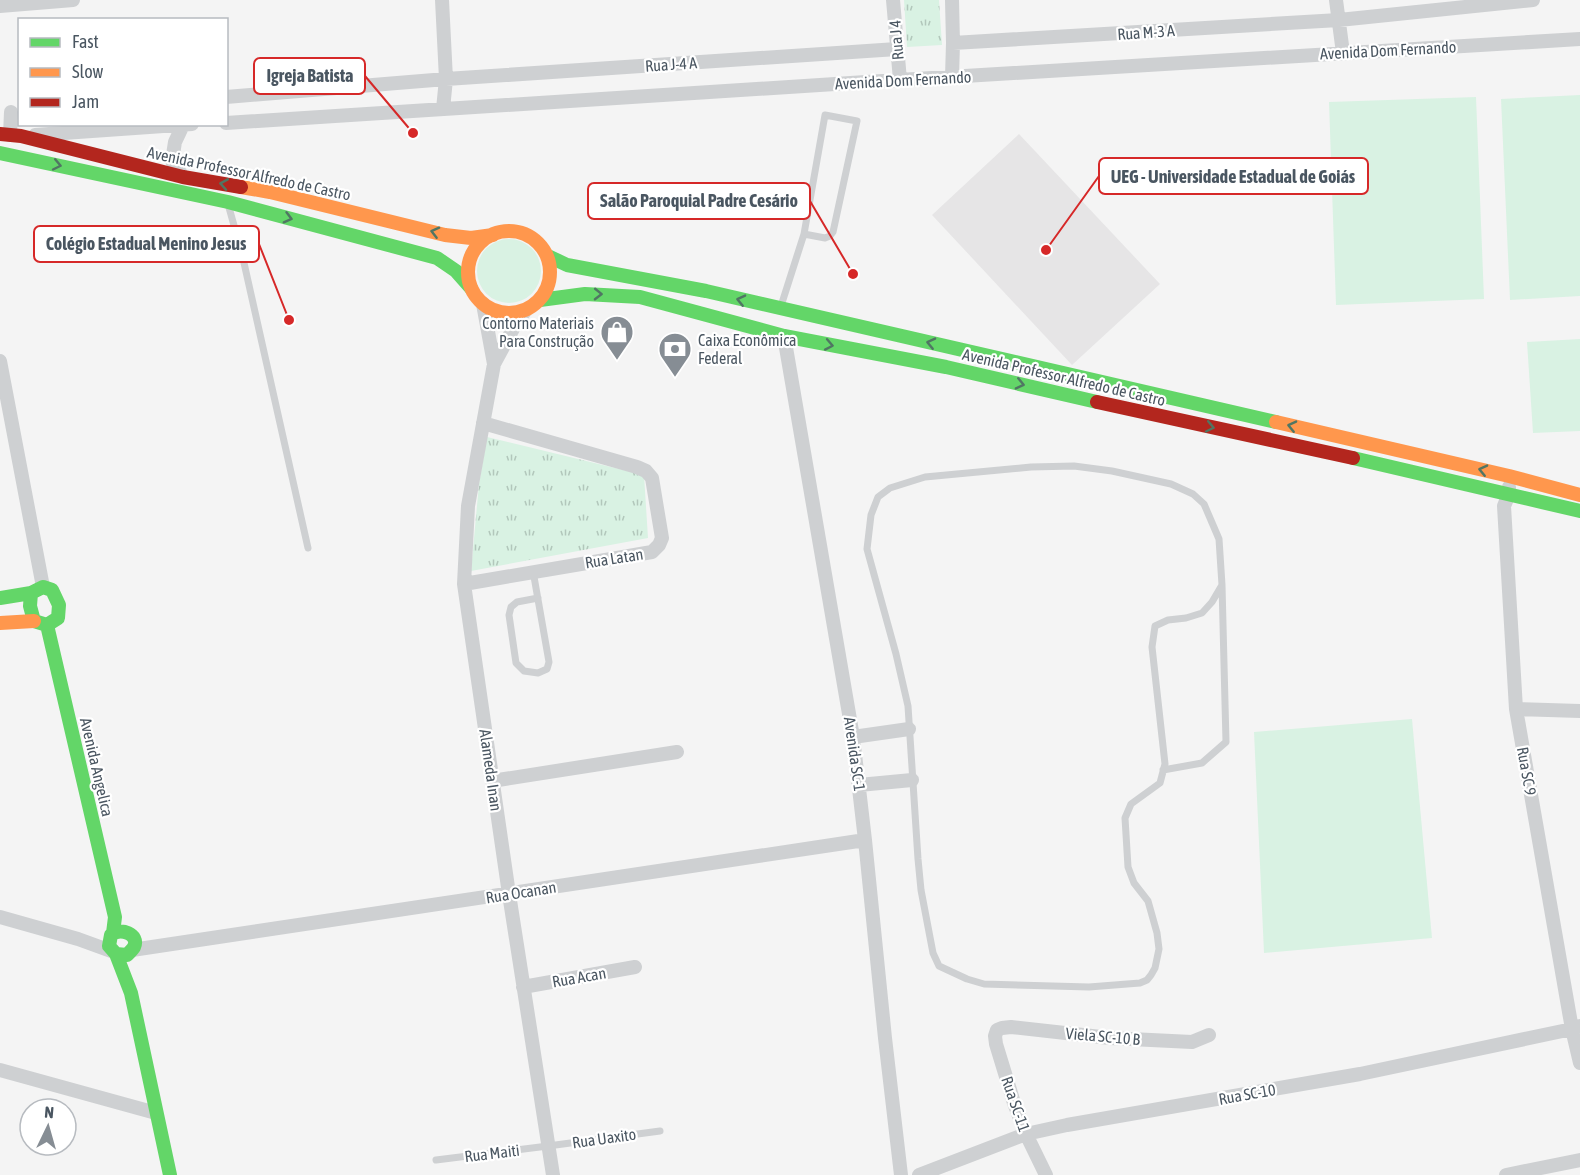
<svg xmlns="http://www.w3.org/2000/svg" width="1580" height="1175" font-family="'Asap Condensed',sans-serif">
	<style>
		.education { fill: #e6e5e6 }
		.grass { fill: #d9f2e3 }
		.park { fill: url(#park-tufts) }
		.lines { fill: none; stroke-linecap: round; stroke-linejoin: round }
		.lane { stroke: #ced0d2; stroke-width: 7 }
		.street { stroke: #ced0d2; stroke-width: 14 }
		.fast { stroke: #63d668; stroke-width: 14 }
		.slow { stroke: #ff974d; stroke-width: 14 }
		.jam { stroke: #b3261e; stroke-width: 14 }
		.oneway { stroke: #507663 }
		.labels { text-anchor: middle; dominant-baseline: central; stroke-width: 4.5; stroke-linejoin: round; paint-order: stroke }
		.street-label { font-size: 16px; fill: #4a5661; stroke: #fff }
		.poi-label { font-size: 16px; fill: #4a5661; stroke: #fff; text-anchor: end }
		.leader { fill: none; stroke: #d62828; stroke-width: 2 }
		.callout-dot { fill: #d62828; stroke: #fff; stroke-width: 2 }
		.callout { fill: #fff; stroke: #d62828; stroke-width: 2 }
		.callout-label { font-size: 18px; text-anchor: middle; font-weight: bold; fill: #4a5661 }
	</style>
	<defs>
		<pattern id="park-tufts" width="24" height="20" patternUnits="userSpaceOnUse" patternTransform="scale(1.5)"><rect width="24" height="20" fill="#d9f2e3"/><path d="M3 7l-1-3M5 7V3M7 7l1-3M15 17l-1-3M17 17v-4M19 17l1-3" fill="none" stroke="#b2c7bb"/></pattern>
	</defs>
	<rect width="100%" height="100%" fill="#f4f4f4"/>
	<path class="education" d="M1019,134L1160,284L1072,365L932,215Z"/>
	<path class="grass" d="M1580,95V296L1510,300L1501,99Z
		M1476,97L1484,299L1336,305L1329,102Z
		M477 271a32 32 0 1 1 64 0a32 32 0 1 1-64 0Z
		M1580,339V431L1533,433L1527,342Z
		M1412,719L1432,938L1264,953L1254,732Z"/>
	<path class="park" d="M904,0H939L942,45L907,47Z
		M487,437L644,475L648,538L471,571L479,484Z"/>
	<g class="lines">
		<path class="lane" d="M825,115L857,121L833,232L830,236L825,238L804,234Z
			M228,204L242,254L308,548
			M781,306L804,234
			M1074,466L1112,471L1171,484L1193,494L1204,504L1219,539L1222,585L1212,602L1202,613L1186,618L1168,620L1155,626L1152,647L1165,764L1160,783L1131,804L1125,818L1128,867L1134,883L1148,901L1157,933L1159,949L1155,968L1151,975L1147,980L1140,983L1089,987L984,984L967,979L939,966L933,953L921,890L918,859L908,706L896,654L867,549L871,515L878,497L890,488L925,477L1031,467Z
			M533,571L549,662L547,669L538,673L524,671L516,663L509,615L511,607L517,602L538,598
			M1163,770L1202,763L1226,742L1222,585
			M436,1160L548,1146L660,1131"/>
		<path class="street" d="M442,0L446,79L443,109
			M893,0L900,80
			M952,0L953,43L952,77
			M1336,0L1343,53
			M0,6L73,0
			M953,43L1339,20L1533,0
			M226,97L446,79L897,49
			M226,123L866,82L1580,39
			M183,125L175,142L172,161L183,177
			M10,135L11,112
			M35,135L192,124
			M483,304L494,364
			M525,311L514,327L494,364L468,506L464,584L509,894L553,1175
			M784,336L853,737L865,840L885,1038L901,1175
			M0,361L43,587
			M1509,487V494L1504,506L1516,709L1572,1029L1580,1063
			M464,584L652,552L659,545L662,538L652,478L646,471L637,467L483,423
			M1516,709L1580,711
			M853,737L909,729
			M492,781L677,752
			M859,785L912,780
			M0,917L78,939L111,951
			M132,950L865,840
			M523,987L635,967
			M0,1070L156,1113
			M919,1175L1026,1134L1067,1125L1360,1074L1572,1029L1580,1026
			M1046,1175L1026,1134L1014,1103L996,1044L995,1036L997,1030L1002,1028L1011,1027L1110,1038L1192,1042L1209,1035
			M1506,1175L1580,1160"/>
		<path class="fast" d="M0,153L228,202L437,258L456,271L471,288
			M548,256L567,265L706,291L1276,422
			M540,300L585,294L640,297L784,336L946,367L1097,402
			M1353,458L1580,511
			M43,587L52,590L59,605L58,618L47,625L34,621L30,606L31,593Z
			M0,598L31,593
			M47,625L115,917L113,933
			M116,954L127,955C129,953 133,949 134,947C140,934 120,927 111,935L109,946L116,954L131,993L170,1175"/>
		<path class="slow" d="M241,187L270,192L445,235L471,238L493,235
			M468 272a41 41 0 1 1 82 0a41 41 0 1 1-82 0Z
			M1276,422L1509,476L1580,495
			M0,623L34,621"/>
		<path class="jam" d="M0,134L21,136L183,177L241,187
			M1097,402L1353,458"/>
	</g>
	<defs><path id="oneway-chevron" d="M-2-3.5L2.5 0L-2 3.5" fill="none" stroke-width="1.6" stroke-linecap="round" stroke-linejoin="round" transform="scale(1.5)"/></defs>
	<g class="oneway">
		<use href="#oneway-chevron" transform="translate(57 165) rotate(12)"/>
		<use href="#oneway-chevron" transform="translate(224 184) rotate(-170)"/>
		<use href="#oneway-chevron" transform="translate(288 218) rotate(15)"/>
		<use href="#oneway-chevron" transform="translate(435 232) rotate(-166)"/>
		<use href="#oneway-chevron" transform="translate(598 294) rotate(1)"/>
		<use href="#oneway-chevron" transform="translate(741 300) rotate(-167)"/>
		<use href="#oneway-chevron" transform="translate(931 343) rotate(-167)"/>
		<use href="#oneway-chevron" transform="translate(829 345) rotate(11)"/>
		<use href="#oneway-chevron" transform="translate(1020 384) rotate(13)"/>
		<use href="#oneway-chevron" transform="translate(1292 426) rotate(-167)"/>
		<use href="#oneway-chevron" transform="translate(1210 427) rotate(12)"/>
		<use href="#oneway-chevron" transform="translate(1483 470) rotate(-167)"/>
	</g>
	<defs>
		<g id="shop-pin" transform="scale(1.725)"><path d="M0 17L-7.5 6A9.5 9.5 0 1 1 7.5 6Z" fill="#868d94" stroke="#fff"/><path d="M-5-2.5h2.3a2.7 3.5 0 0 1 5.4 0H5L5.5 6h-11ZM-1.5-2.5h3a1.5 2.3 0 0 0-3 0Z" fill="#fff"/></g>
		<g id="bank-pin" transform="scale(1.725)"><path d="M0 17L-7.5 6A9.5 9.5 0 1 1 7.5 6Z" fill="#868d94" stroke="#fff"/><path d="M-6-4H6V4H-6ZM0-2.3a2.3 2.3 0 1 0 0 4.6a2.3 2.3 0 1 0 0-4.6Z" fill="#fff"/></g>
	</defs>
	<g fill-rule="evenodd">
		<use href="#shop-pin" x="617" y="332"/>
		<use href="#bank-pin" x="675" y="349"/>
	</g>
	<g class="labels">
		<g class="street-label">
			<text transform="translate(1146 32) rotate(-4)">Rua M-3 A</text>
			<text transform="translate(896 40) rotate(-95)">Rua J 4</text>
			<text transform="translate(1388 50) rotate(-3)">Avenida Dom Fernando</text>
			<text transform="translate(671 64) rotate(-4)">Rua J-4 A</text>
			<text transform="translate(903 80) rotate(-3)">Avenida Dom Fernando</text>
			<text transform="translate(249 173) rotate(12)">Avenida Professor Alfredo de Castro</text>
			<text transform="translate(1064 377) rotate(13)">Avenida Professor Alfredo de Castro</text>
			<text transform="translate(614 558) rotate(-9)">Rua Latan</text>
			<text transform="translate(855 754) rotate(82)">Avenida SC-1</text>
			<text transform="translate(97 767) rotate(77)">Avenida Angelica</text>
			<text transform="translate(491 770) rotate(82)">Alameda Inan</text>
			<text transform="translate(1527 771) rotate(80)">Rua SC 9</text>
			<text transform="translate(521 892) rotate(-9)">Rua Ocanan</text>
			<text transform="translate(579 977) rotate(-10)">Rua Acan</text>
			<text transform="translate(1103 1036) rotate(5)">Viela SC-10 B</text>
			<text transform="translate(1247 1094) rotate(-10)">Rua SC-10</text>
			<text transform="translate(1016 1104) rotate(71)">Rua SC-11</text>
			<text transform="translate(604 1138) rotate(-8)">Rua Uaxito</text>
			<text transform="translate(492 1153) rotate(-7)">Rua Maiti</text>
		</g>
		<g class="poi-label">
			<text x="594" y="323">Contorno Materiais<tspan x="594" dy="18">Para Construção</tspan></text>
			<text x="698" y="340" text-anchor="start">Caixa Econômica<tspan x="698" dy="18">Federal</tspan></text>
		</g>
	</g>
	<path class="leader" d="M413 133L365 76M1046 250L1099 176M853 274L810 201M289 320L259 244"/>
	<g class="callout-dot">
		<circle cx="413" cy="133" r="6"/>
		<circle cx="1046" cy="250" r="6"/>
		<circle cx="853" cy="274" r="6"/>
		<circle cx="289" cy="320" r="6"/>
	</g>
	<g class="callout">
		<rect x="254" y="58" width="111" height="36" rx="6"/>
		<rect x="1099" y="158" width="269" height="36" rx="6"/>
		<rect x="588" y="183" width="222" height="36" rx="6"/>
		<rect x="34" y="226" width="225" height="36" rx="6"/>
	</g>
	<g class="callout-label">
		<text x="310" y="82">Igreja Batista</text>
		<text x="1233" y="183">UEG - Universidade Estadual de Goiás</text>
		<text x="699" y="207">Salão Paroquial Padre Cesário</text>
		<text x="146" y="250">Colégio Estadual Menino Jesus</text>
	</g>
	<rect x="18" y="18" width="210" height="108" fill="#ffffff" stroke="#b7bbc0" stroke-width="1.5"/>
	<rect x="30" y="38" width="30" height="9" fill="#63d668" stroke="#b7bbc0" stroke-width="1.5"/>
	<text x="72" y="48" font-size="18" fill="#4a5661">Fast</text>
	<rect x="30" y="68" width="30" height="9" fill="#ff974d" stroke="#b7bbc0" stroke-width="1.5"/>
	<text x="72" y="78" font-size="18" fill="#4a5661">Slow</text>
	<rect x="30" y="98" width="30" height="9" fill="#b3261e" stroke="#b7bbc0" stroke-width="1.5"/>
	<text x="72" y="108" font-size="18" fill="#4a5661">Jam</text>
	<g transform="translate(48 1127) rotate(5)"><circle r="28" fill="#ffffff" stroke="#b7bbc0" stroke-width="1.5"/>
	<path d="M0-4.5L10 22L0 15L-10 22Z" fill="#868d94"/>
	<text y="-9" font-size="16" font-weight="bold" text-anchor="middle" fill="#4a5661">N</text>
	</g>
</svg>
